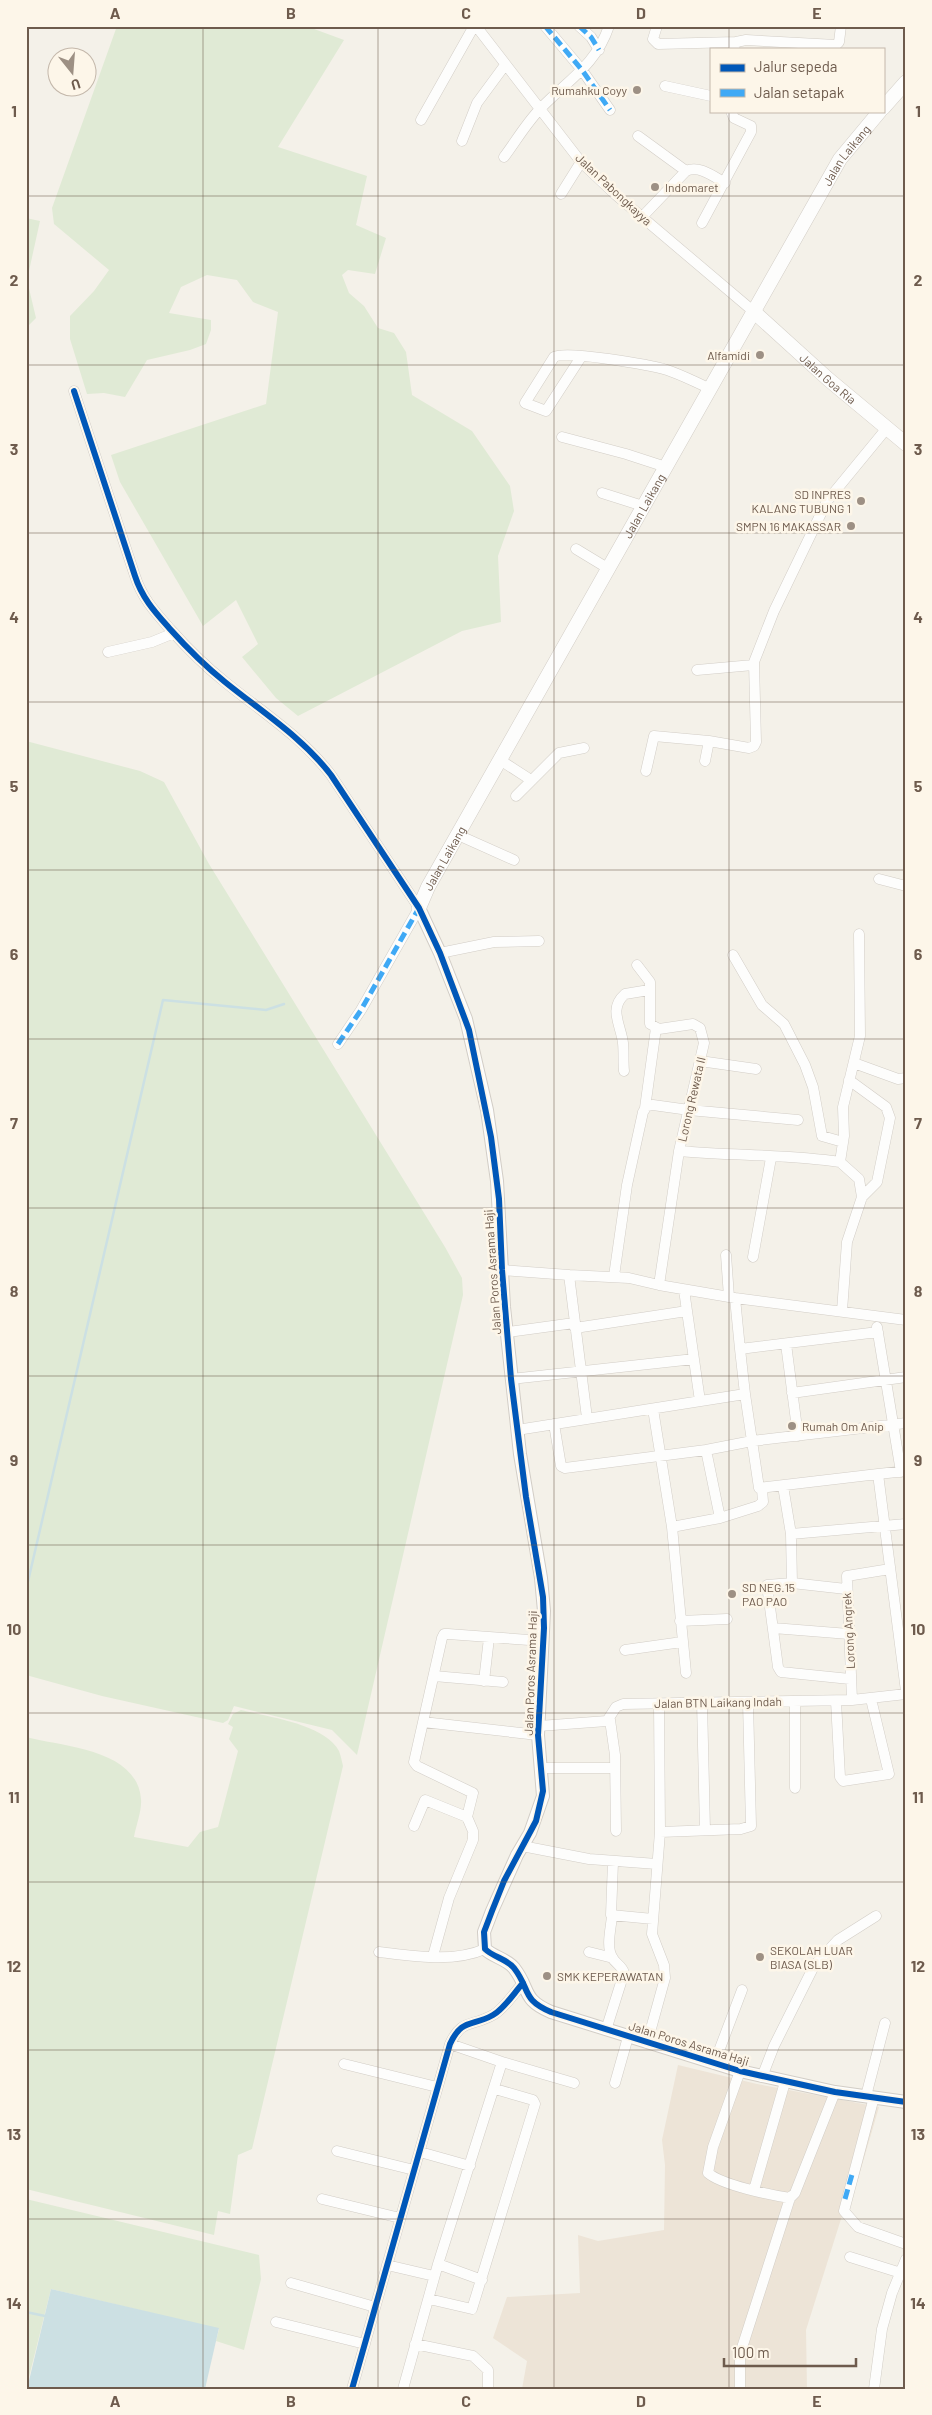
<svg xmlns="http://www.w3.org/2000/svg" width="932" height="2415" font-family="Barlow,sans-serif">
	<style>
		.residential { fill: #ede4d7 }
		.green { fill: #e0ead5 }
		.water { fill: #cce0e3 }
		.lines { fill: none; stroke-linecap: round; stroke-linejoin: round }
		.stream { stroke: #cce0e3; stroke-width: 2.5 }
		.minor-casing { stroke: #d2cdc6; stroke-width: 11 }
		.tertiary-casing { stroke: #d2cdc6; stroke-width: 14 }
		.secondary-casing { stroke: #d2cdc6; stroke-width: 15 }
		.minor { stroke: #fdfdfc; stroke-width: 10 }
		.tertiary { stroke: #fdfdfc; stroke-width: 12 }
		.secondary { stroke: #fdfdfc; stroke-width: 14 }
		.quiet { stroke: #3fa9f5; stroke-width: 5; stroke-dasharray: 10 5; stroke-linecap: butt }
		.cycleway-casing { stroke: #fdf6e9; stroke-width: 9 }
		.cycleway { stroke: #0057b8; stroke-width: 6 }
		.grid { fill: none; stroke: #6e5b4d; stroke-width: 1; stroke-opacity: 0.55 }
		.poi-dot { fill: #9d9084; stroke: #fdf6e9; stroke-width: 2 }
		.labels { text-anchor: middle; dominant-baseline: central; stroke-width: 5; stroke-linejoin: round; paint-order: stroke }
		.poi-label { font-size: 12px; fill: #6e5b4d; stroke: #fdf6e9; text-anchor: start }
		.street-label { font-size: 12px; fill: #6e5b4d; stroke: #fdf6e9 }
		.neatline { fill: none; stroke: #6e5b4d; stroke-width: 2 }
		.grid-label { font-size: 16px; text-anchor: middle; font-weight: bold; fill: #6e5b4d }
	</style>
	<rect width="100%" height="100%" fill="#f4f1e9"/>
	<path class="residential" d="M678,2065L757,2084L879,2107L858,2179L841,2219L806,2330L807,2389H522L527,2361L493,2338L507,2297L580,2293L578,2235L598,2241L664,2230L665,2165L662,2140Z"/>
	<path class="green" d="M117,26H306L344,40L278,147L367,176L356,225L386,238L375,274L348,270L342,275L349,293L364,306L378,328L394,333L406,352L412,395L472,431L510,486L514,511L498,556L501,622L462,631L298,716L276,698L242,657L258,644L236,600L203,626L120,482L111,455L266,404L278,312L253,302L237,280L207,275L181,287L169,313L211,320V330L206,344L190,350L147,360L125,397L104,393L87,394L70,339V316L94,291L109,270L54,224L52,208Z
		M26,218L40,221L27,280L36,318L26,328Z
		M26,741L140,771L164,782L209,864L445,1247L462,1278L463,1295L357,1755L332,1730L234,1706L228,1720L223,1723L102,1696L26,1675Z
		M241,1710C268,1717 325,1724 339,1751C341,1756 342,1762 343,1766L252,2149L238,2155L230,2214L218,2211L214,2235L26,2189V1737C64,1747 137,1749 141,1799C142,1811 136,1825 134,1837L188,1847L200,1832L218,1827L238,1751L229,1739L233,1727L228,1724L233,1714Z
		M26,2199L259,2255L261,2279L244,2350L216,2341L219,2329L51,2289L26,2389Z"/>
	<path class="water" d="M51,2289L219,2328L205,2389H27Z"/>
	<g class="lines">
		<path class="stream" d="M26,1590L163,1000L266,1010L284,1004
			M26,2312L45,2316"/>
		<g class="minor-casing">
			<path id="minor" d="M476,26L581,162L616,195L753,311
				M545,26L582,70L610,110
				M579,26L591,37L599,50
				M657,26L653,39L658,44L736,42
				M734,49L736,42L746,40L836,45L839,42L841,26
				M665,86L711,96
				M421,120L474,26
				M638,136L686,171
				M462,141L477,103L505,65
				M504,157C516,141 527,122 541,108C568,80 596,65 609,26
				M561,194L581,162
				M643,216L686,171C699,165 713,176 725,183
				M702,223L751,132V126L734,118L731,111
				M581,357L546,411L525,403L554,357C565,350 651,365 667,370C682,375 695,382 709,388
				M74,391L135,576C142,598 155,612 170,629C187,648 205,666 225,682C262,712 302,737 331,775L419,908L361,1010L338,1044
				M562,437L626,454L666,467
				M602,493L643,506
				M576,549L609,569
				M108,652L152,642L174,633
				M697,670L753,665
				M500,760L531,780
				M705,761L709,741L749,748L754,746L756,742L754,662L774,611L827,501L887,428
				M646,771L654,736L709,741
				M516,796L559,753L584,748
				M458,835L514,860
				M879,879L906,886
				M440,953L494,942L539,941
				M733,955L762,1005L784,1024L805,1065L813,1087L822,1136L843,1142
				M637,965L650,982V1024L659,1029L693,1024L700,1028L704,1043L679,1151L659,1285
				M700,1061L756,1069
				M854,1063L898,1079L906,1078
				M624,1071C623,1062 624,1052 623,1043C621,1025 608,1009 625,994L649,990
				M849,1080L886,1107L890,1118L877,1182L862,1197
				M645,1108L656,1028
				M679,1151C733,1156 787,1154 840,1162L844,1136L843,1107L860,1036L859,934
				M840,1162L859,1179L862,1197L847,1242L842,1311
				M726,1255L729,1297
				M753,1257L771,1158
				M502,1270L569,1275
				M614,1276L627,1185L643,1112L647,1106L653,1105L689,1110L798,1120
				M684,1290L687,1311
				M735,1298L740,1349
				M877,1327L901,1472
				M575,1328L687,1311L700,1401
				M508,1332L574,1323
				M786,1344L798,1436
				M511,1379L694,1359
				M792,1393L906,1377
				M745,1394L740,1349L878,1332
				M653,1409L672,1527L686,1673
				M587,1418L569,1275L629,1278L659,1285L735,1298L906,1320
				M554,1424L561,1466L565,1468L706,1450
				M517,1430L745,1394L759,1488L878,1474
				M906,1471L878,1474L906,1691
				M783,1486L791,1534L792,1583L767,1585L778,1667L781,1672L850,1679
				M720,1518L706,1450L752,1441L906,1423
				M672,1527L720,1518L758,1506L763,1502L762,1489
				M791,1534L906,1524
				M792,1583L846,1589
				M680,1621L727,1619
				M773,1628L849,1634
				M625,1650L682,1642
				M434,1676L503,1682
				M484,1681L489,1638
				M852,1700L847,1576L890,1569
				M795,1701V1788
				M836,1701L840,1777L843,1781L889,1774L871,1699
				M702,1702L705,1830
				M659,1703L660,1832
				M610,1720L615,1755L616,1831
				M423,1722L538,1735
				M539,1726L607,1721L616,1707L623,1704L852,1700L906,1694
				M541,1768H615
				M414,1826L425,1800L467,1817
				M522,1846L589,1859L657,1864
				M613,1862L611,1915L653,1919
				M379,1952C413,1956 453,1963 485,1949
				M589,1952L613,1958
				M433,1956L449,1898L473,1840V1831L467,1817L473,1793L417,1766L414,1762L442,1638L444,1634H448L543,1641
				M606,2030L624,1973C622,1965 615,1964 612,1957C606,1946 611,1928 612,1916
				M647,2043L665,1978L664,1965L652,1934L660,1832L741,1829L751,1826L748,1702
				M502,2062L574,2083
				M344,2064L437,2087
				M714,2064L742,1990
				M740,2071L713,2147L708,2173C722,2185 770,2195 790,2198L795,2193L835,2092
				M762,2077L774,2046L814,1966L838,1940L876,1916
				M615,2083L628,2037
				M866,2096L885,2023
				M874,2097L844,2211L858,2227L906,2244
				M337,2151L414,2170
				M420,2152L470,2166
				M754,2190L785,2082
				M322,2199L400,2218
				M850,2257L901,2273
				M438,2264L482,2280
				M387,2265L434,2276
				M291,2283L375,2307
				M429,2299L472,2309L535,2104L533,2100L495,2089
				M276,2322L365,2344
				M415,2344L473,2356L488,2370V2389
				M352,2389L450,2044C462,2018 472,2027 493,2015C504,2009 514,1993 523,1983
				M403,2389L438,2264L502,2062L450,2044
				M740,2389V2354L790,2198
				M874,2389L882,2329L892,2293L906,2259"/>
		</g>
		<g class="tertiary-casing">
			<path id="tertiary" d="M419,908L440,953L466,1019L487,1110L497,1181L504,1307L520,1454L541,1578L544,1611L538,1735L543,1796L530,1833L517,1855L492,1911L484,1932L485,1949C493,1957 507,1959 514,1968C531,1990 521,1999 551,2012L740,2071L835,2092L906,2102"/>
		</g>
		<g class="secondary-casing">
			<g id="secondary">
				<path d="M883,108L906,82"/>
				<path id="s1" d="M753,311L828,379L906,444"/>
				<path id="s2" d="M419,908L428,887L840,159L880,111"/>
			</g>
		</g>
		<use href="#minor" class="minor"/>
		<use href="#tertiary" class="tertiary"/>
		<use href="#secondary" class="secondary"/>
		<path class="quiet" d="M545,26L582,70L610,110
			M579,26L591,37L599,50
			M338,1044L361,1010L419,908
			M845,2199L853,2171"/>
		<g class="cycleway-casing">
			<path id="cycleway" d="M74,391L135,576C142,598 155,612 170,629C187,648 205,666 225,682C262,712 302,737 331,775L419,908L440,953L469,1030L491,1137L499,1199L502,1270L511,1379L526,1497L543,1597L544,1628L538,1735L543,1791L536,1821L504,1881L492,1911L484,1932L485,1949C493,1957 507,1959 514,1968C531,1990 521,1999 551,2012L740,2071L835,2092L906,2102
				M352,2389L450,2044C462,2018 472,2027 493,2015C504,2009 514,1993 523,1983"/>
		</g>
		<use href="#cycleway" class="cycleway"/>
	</g>
	<path class="grid" d="M203,26V2389M378,26V2389M554,26V2389M729,26V49M729,111V2389M26,196H906M26,365H906M26,533H906M26,702H906M26,870H906M26,1039H906M26,1208H906M26,1376H906M26,1545H906M26,1713H906M26,1882H906M26,2050H906M26,2219H906"/>
	<g class="poi-dot">
		<circle cx="637" cy="90" r="5"/>
		<circle cx="655" cy="187" r="5"/>
		<circle cx="760" cy="355" r="5"/>
		<circle cx="861" cy="501" r="5"/>
		<circle cx="851" cy="526" r="5"/>
		<circle cx="792" cy="1426" r="5"/>
		<circle cx="732" cy="1594" r="5"/>
		<circle cx="760" cy="1957" r="5"/>
		<circle cx="547" cy="1976" r="5"/>
	</g>
	<g class="labels">
		<g class="poi-label">
			<text x="627" y="90" text-anchor="end">Rumahku Coyy</text>
			<text x="665" y="187">Indomaret</text>
			<text x="750" y="355" text-anchor="end">Alfamidi</text>
			<text x="851" y="494" text-anchor="end">SD INPRES<tspan x="851" dy="14">KALANG TUBUNG 1</tspan></text>
			<text x="841" y="526" text-anchor="end">SMPN 16 MAKASSAR</text>
			<text x="802" y="1426">Rumah Om Anip</text>
			<text x="742" y="1587">SD NEG.15<tspan x="742" dy="14">PAO PAO</tspan></text>
			<text x="770" y="1950">SEKOLAH LUAR<tspan x="770" dy="14">BIASA (SLB)</tspan></text>
			<text x="557" y="1976">SMK KEPERAWATAN</text>
		</g>
		<g class="street-label">
			<text stroke="none"><textPath href="#s2" startOffset="866">Jalan Laikang</textPath></text>
			<text transform="translate(614 189) rotate(43)">Jalan Pabongkayya</text>
			<text stroke="none"><textPath href="#s1" startOffset="101">Jalan Goa Ria</textPath></text>
			<text stroke="none"><textPath href="#s2" startOffset="461">Jalan Laikang</textPath></text>
			<text stroke="none"><textPath href="#s2" startOffset="56">Jalan Laikang</textPath></text>
			<text transform="translate(691 1099) rotate(-77)">Lorong Rewata II</text>
			<text transform="translate(492 1272) rotate(-94)">Jalan Poros Asrama Haji</text>
			<text transform="translate(848 1631) rotate(-93)">Lorong Angrek</text>
			<text transform="translate(530 1673) rotate(-88)">Jalan Poros Asrama Haji</text>
			<text transform="translate(718 1702) rotate(-1)">Jalan BTN Laikang Indah</text>
			<text transform="translate(689 2043) rotate(17)">Jalan Poros Asrama Haji</text>
		</g>
	</g>
	<rect width="932" height="2415" fill="none" stroke="#fdf6e9" stroke-width="55"/>
	<rect x="710" y="48" width="175" height="65" fill="#fdf6e9" stroke="#c4b8ab"/>
	<rect x="720" y="64" width="25" height="8" fill="#0057b8" stroke="#c4b8ab"/>
	<text x="754" y="72" font-size="15" fill="#6e5b4d">Jalur sepeda</text>
	<rect x="720" y="89" width="25" height="8" fill="#3fa9f5" stroke="#c4b8ab"/>
	<text x="754" y="98" font-size="15" fill="#6e5b4d">Jalan setapak</text>
	<g transform="translate(72 72) rotate(163)"><circle r="24" fill="#fdf6e9" stroke="#c4b8ab"/>
	<path d="M0-4L9 19L0 12L-9 19Z" fill="#9d9084"/>
	<text y="-8" font-size="14" font-weight="bold" text-anchor="middle" fill="#6e5b4d">U</text>
	</g>
	<path d="M724 2358v8h132v-8" fill="none" stroke="#6e5b4d" stroke-width="2.5"/>
	<text x="732" y="2358" font-size="15" fill="#6e5b4d" stroke="#fdf6e9" stroke-width="4" paint-order="stroke">100 m</text>
	<rect x="28" y="28" width="876" height="2360" class="neatline"/>
	<g class="grid-label">
		<text x="115" y="19">A</text>
		<text x="291" y="19">B</text>
		<text x="466" y="19">C</text>
		<text x="641" y="19">D</text>
		<text x="817" y="19">E</text>
		<text x="14" y="117">1</text>
		<text x="918" y="117">1</text>
		<text x="14" y="286">2</text>
		<text x="918" y="286">2</text>
		<text x="14" y="455">3</text>
		<text x="918" y="455">3</text>
		<text x="14" y="623">4</text>
		<text x="918" y="623">4</text>
		<text x="14" y="792">5</text>
		<text x="918" y="792">5</text>
		<text x="14" y="960">6</text>
		<text x="918" y="960">6</text>
		<text x="14" y="1129">7</text>
		<text x="918" y="1129">7</text>
		<text x="14" y="1297">8</text>
		<text x="918" y="1297">8</text>
		<text x="14" y="1466">9</text>
		<text x="918" y="1466">9</text>
		<text x="14" y="1635">10</text>
		<text x="918" y="1635">10</text>
		<text x="14" y="1803">11</text>
		<text x="918" y="1803">11</text>
		<text x="14" y="1972">12</text>
		<text x="918" y="1972">12</text>
		<text x="14" y="2140">13</text>
		<text x="918" y="2140">13</text>
		<text x="14" y="2309">14</text>
		<text x="918" y="2309">14</text>
		<text x="115" y="2407">A</text>
		<text x="291" y="2407">B</text>
		<text x="466" y="2407">C</text>
		<text x="641" y="2407">D</text>
		<text x="817" y="2407">E</text>
	</g>
</svg>
